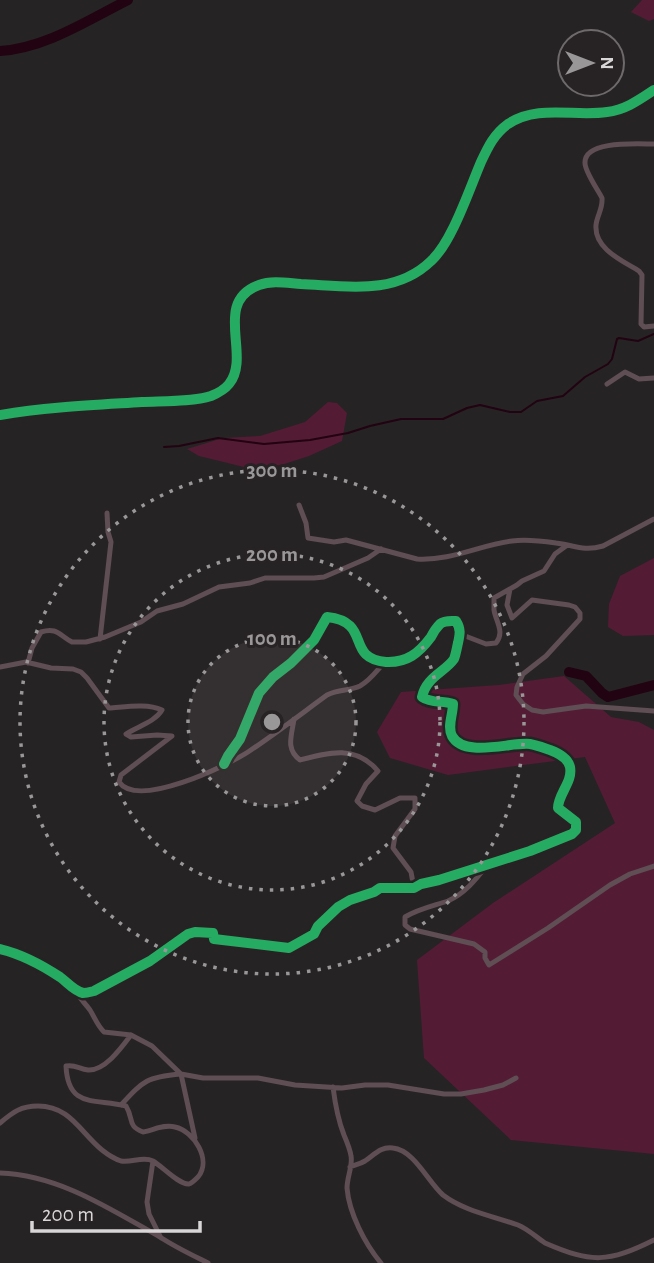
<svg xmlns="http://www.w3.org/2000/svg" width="654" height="1263" font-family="'Alegreya Sans',sans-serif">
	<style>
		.green { fill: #531c34 }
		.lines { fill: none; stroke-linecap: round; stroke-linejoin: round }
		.stream { stroke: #220311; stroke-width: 2 }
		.river { stroke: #220311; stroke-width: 10 }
		.street { stroke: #5f4e54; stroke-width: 5 }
		.secondary { stroke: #6c5860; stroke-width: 7 }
		.cycleway-casing { stroke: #272223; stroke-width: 15 }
		.cycleway { stroke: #26ab63; stroke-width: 10 }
		.ring { fill: none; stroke: #9a9798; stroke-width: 3.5; stroke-dasharray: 3.5 7 }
		.centre { fill: #9a9798; stroke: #272223; stroke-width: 3.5 }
		.ring-label { font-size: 21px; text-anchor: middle; font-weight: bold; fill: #9a9798; stroke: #272223; stroke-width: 6; stroke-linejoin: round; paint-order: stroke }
	</style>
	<rect width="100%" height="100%" fill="#262324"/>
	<path class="green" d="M642,0H654V19L649,21L631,12Z
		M328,402L337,403L347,413L342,441L309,456L281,465L244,467L199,456L187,449L223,438L260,436L305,422Z
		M654,558V635L623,636L608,627L609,604L620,576Z
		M564,676L611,717L639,722L654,730V1154L511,1140L424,1058L417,960L493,903L615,823L585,757L448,775L390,758L377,732L401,692L499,685Z"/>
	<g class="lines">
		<path class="stream" d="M164,447L179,446L218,438L264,444L310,440L348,433L370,426L401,419H443L467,408L480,405L510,412H521L537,401L563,396L585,377L608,364L612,359L617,339L619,338L638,341L654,334"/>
		<path class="river" d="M0,51C46,48 88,20 128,0
			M569,672L586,676L602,693L608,697L654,685"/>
		<path class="street" d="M654,144C638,144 584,140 585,163C585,172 598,190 602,198C603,209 597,215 596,225C594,249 623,261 639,271L642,275L641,324L644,327L654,326
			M607,384L625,372L639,379L654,378
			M299,505L306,523L308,538L334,542L346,540L417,559C451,561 480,545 512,541C526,539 542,541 556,543C574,545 583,552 603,546L654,519
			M510,589L507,605L512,618L532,600L569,605L575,607L580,613V619L546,656L523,674L517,687L516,695L523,704L532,710L543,712L586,706L654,711
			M460,634L486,644L496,643C505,632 496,622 494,610C494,608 494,600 494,598L517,585L522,581L544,571L555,554L566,546
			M100,639L111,542L108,532L107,513
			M28,663L32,648L41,632C57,627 59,635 72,642H86L105,637L141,622L157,611L183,604L219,587L250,583L265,578H314L324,577L368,558L381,549
			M0,667L26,662L51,668L73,669L81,672L87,678L109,708C125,707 147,703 162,710C155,722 138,726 126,734L131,737L157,735L172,736L121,775L119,782C138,809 226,766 248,752C275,734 301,714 327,695C339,689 350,691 360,686C371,680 377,670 385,662
			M294,719C292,735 285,749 300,760C330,752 356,745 378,771L366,784L357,801L362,806L375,810L400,798H415V809L395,836L393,848L411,872L414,888
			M489,863C477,878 466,893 448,901C433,906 418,909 405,917V925L410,929L474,944L485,952V958L489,965L548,928L610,885L630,874L654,866
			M0,949C21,954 42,965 60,977C67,982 74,991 83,993C87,993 90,992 94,991L150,961L188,934L195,932L213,933L214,939L289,948L314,934L318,926L338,907L350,900L374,892L380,888H414L421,884L439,880L530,851L572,834L576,830V822L558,808C558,794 573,782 570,767C568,758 558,753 550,750C544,748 536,745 530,744C510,742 464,758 452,736C447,726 453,715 453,704C443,700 432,704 422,697C426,677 445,672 454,659C456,654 457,647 458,643C460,634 461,629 456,621C451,621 445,620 440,624C437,627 433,633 431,637C419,653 407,663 386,662C344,658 373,622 327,617L314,640L291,663L273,677L259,693L240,739L228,756L224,764
			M75,990C79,998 85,1003 90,1010C95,1018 97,1025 104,1032L131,1035L152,1046L181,1074L203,1078H258L295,1085L342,1088L365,1085H388L444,1094H461L484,1090L503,1085L516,1078
			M333,1087C335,1103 338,1120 344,1135C347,1142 350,1149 351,1156C353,1165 347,1177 347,1188C349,1213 365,1244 381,1263
			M121,1105C144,1080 147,1077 181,1074L195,1138
			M0,1123C13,1112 21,1106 38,1106C70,1106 80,1132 102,1150C107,1154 115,1159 121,1161C131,1163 143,1156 153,1161C162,1166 179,1185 189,1184C192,1183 196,1179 198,1177C212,1160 194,1131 175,1127C164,1124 154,1130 143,1132C127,1126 134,1119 126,1106C95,1098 68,1109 66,1066C75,1064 79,1069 88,1070C105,1071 122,1047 131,1035
			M153,1161L147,1202L149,1214L161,1238
			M350,1167C355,1165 360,1164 365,1161C374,1155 381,1146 393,1148C414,1150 428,1182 443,1195C464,1211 493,1216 518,1225C528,1229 536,1237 545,1243C591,1263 608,1263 654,1240
			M0,1173C59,1175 110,1209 160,1237C175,1247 192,1255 208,1263"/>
		<path class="secondary" d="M0,415C47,407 95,405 142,402C162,401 193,402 211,396C216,394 225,389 229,384C252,356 212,302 259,285C272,280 287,283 301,284C346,286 395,296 431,261C452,242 469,190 481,162C488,147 494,134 508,124C538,104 574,117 607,112C625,110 639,100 654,90"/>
		<g class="cycleway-casing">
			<path id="cycleway" d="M0,415C47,407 95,405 142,402C162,401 193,402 211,396C216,394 225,389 229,384C252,356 212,302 259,285C272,280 287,283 301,284C346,286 395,296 431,261C452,242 469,190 481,162C488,147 494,134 508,124C538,104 574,117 607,112C625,110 639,100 654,90
				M0,949C21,954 42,965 60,977C67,982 74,991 83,993C87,993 90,992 94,991L150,961L188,934L195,932L213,933L214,939L289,948L314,934L318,926L338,907L350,900L374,892L380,888H414L421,884L439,880L530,851L572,834L576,830V822L558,808C558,794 573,782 570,767C568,758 558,753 550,750C544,748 536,745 530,744C510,742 464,758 452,736C447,726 453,715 453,704C443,700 432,704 422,697C426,677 445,672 454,659C456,654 457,647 458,643C460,634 461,629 456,621C451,621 445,620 440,624C437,627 433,633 431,637C419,653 407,663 386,662C344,658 373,622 327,617L314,640L291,663L273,677L259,693L240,739L228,756L224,764"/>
		</g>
		<use href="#cycleway" class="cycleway"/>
	</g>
	<circle cx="272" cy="722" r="84" fill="#9a9798" fill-opacity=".12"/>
	<g class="ring">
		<circle cx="272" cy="722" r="84"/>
		<circle cx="272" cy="722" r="168"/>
		<circle cx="272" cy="722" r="252"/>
	</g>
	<circle cx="272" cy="722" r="10" class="centre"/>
	<g class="ring-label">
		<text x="272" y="477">300 m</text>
		<text x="272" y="561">200 m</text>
		<text x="272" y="645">100 m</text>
	</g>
	<g transform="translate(591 63) rotate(90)"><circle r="33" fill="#272223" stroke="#6e6a6b" stroke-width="2"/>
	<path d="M0-5L12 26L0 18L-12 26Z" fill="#9a9798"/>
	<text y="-10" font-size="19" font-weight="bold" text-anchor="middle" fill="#d9d6d7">N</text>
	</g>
	<path d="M32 1221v10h168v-10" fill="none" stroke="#d9d6d7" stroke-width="3.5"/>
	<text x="42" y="1221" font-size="21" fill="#d9d6d7" stroke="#272223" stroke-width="5" paint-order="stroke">200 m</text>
</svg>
